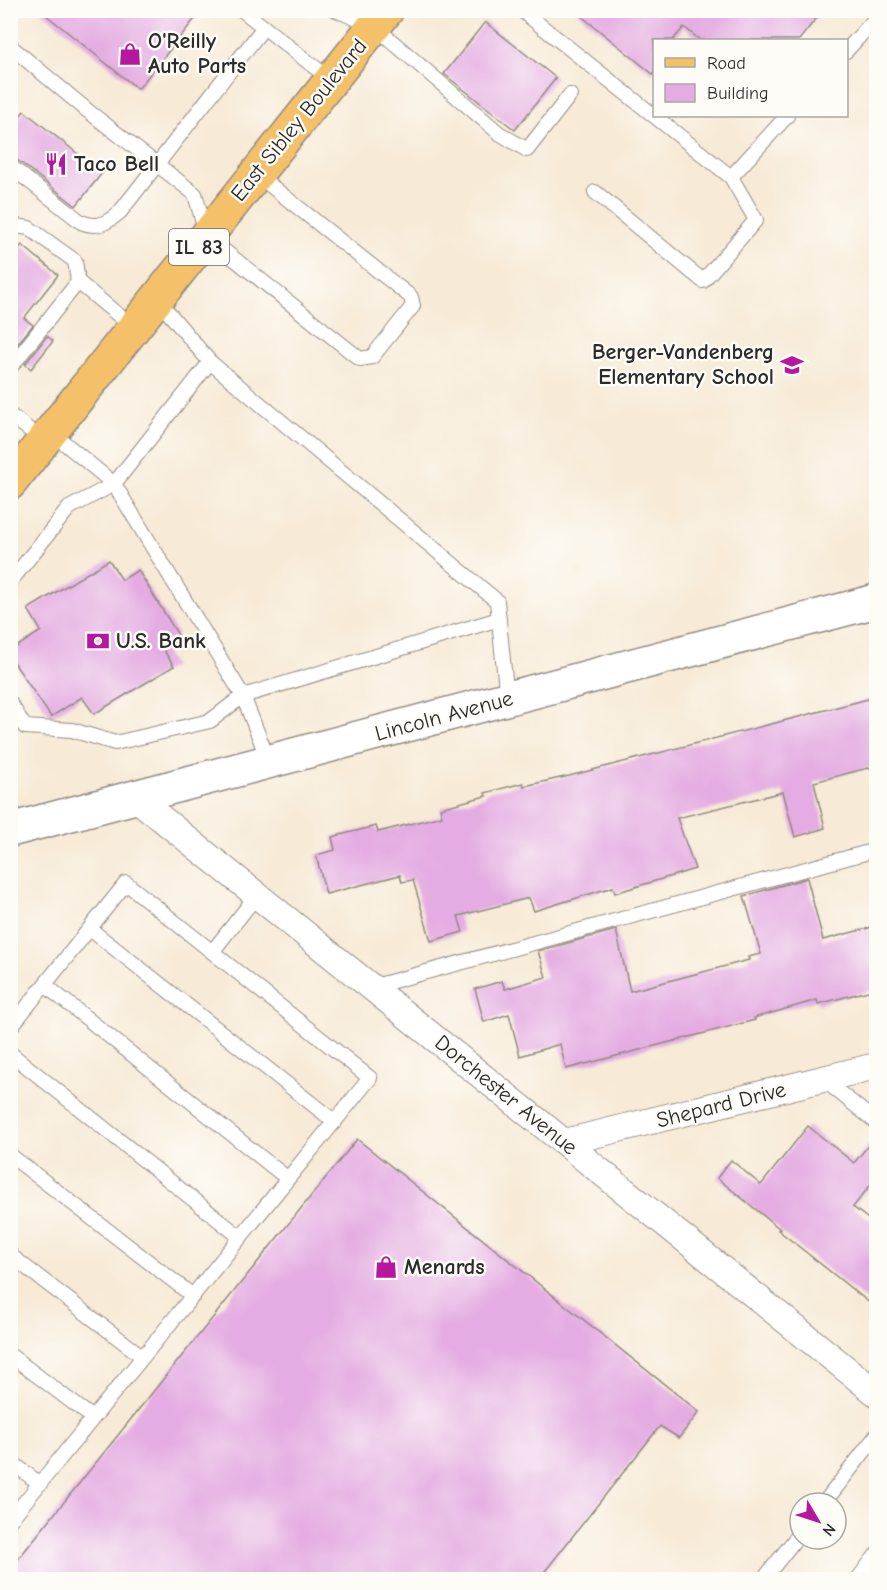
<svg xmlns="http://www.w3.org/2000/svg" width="887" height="1590" font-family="'Comic Neue',sans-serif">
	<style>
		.building { fill: #e4ace2 }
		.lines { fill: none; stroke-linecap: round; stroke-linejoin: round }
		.service-casing { stroke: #918a80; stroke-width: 16 }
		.minor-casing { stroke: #918a80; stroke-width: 28 }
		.tertiary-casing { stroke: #918a80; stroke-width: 36 }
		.primary-casing { stroke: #918a80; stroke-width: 36 }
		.service { stroke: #fff; stroke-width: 14 }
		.minor { stroke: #fff; stroke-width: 26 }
		.tertiary { stroke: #fff; stroke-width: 33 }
		.primary { stroke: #f4c16a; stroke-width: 33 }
		.labels { text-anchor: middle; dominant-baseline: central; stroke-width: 5; stroke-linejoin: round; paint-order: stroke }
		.shield { fill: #fdfcf7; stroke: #6a6a68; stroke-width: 1.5 }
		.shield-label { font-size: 21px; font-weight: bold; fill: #2b2b2b }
		.poi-label { font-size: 22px; font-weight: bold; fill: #2b2b2b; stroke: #fdfcf7; text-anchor: start }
		.street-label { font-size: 22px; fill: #2b2b2b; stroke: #fdfcf7 }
	</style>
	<rect width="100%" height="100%" fill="#fdfcf7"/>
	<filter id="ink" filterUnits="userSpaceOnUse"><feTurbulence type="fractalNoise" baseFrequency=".0167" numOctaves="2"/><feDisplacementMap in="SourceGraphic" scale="12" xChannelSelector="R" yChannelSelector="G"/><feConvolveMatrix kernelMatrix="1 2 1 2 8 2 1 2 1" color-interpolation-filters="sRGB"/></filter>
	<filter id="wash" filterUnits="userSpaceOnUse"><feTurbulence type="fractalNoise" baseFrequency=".008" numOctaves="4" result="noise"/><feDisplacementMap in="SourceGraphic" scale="24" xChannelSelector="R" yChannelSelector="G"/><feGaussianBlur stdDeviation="1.35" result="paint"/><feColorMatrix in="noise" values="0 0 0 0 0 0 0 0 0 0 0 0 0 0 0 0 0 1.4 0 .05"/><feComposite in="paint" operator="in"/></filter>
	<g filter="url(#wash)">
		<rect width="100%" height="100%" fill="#f7ead6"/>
		<g id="blocks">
			<path class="building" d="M40,10H202L138,89Z
				M574,10H823L799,40H700L684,27L673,40H654V75Z
				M485,22L556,78L515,130L444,74Z
				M24,111L102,173L76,206L10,154V128Z
				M22,245L58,275L24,318L33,325L11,352L10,258Z
				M47,336L53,341L31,369L25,364Z
				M109,560L122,580L138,570L178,635L161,646L174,666L94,714L82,697L51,717L10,657V651L41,631L28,609Z
				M876,697V766L814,782L825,828L795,837L783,792L677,818L695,869L615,893L613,887L534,911L529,898L458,916L463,932L431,941L413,880L402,882L400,875L326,894L316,855L335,850L332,837L376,826L378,832L442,816L440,808L486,796L485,793L523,783L524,786L569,776Z
				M807,878L823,940L876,926V989L818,1004L817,1000L754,1018L755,1020L566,1069L560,1044L520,1056L509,1014L484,1022L475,989L502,981L505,989L546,977L538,951L616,930L630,991L749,960L748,957L761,954L744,896Z
				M808,1126L854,1163L876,1136V1178L853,1207L876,1225V1308L778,1230L780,1229L717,1178L731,1160L761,1185Z
				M357,1139L699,1412L679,1438L660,1426L538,1580H10V1569Z"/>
		</g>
	</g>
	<g filter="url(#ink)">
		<use href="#blocks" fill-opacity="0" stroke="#918a80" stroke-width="1.5"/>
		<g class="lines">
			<g class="service-casing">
				<path id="service" d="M242,10L331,80
					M336,10L374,26L499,133L527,150L570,95
					M521,10L731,177L787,116
					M10,46L88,111L195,194L207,237L360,359L372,357L413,306L411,297L256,174
					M846,51L876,18
					M10,166L81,222C98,229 107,223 120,212L264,27
					M595,192L703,281L756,220L731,177
					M10,225L29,228L75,261L78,282L134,328
					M157,299L210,362L497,601L507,699
					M10,368L78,282
					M10,415L44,441
					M10,582L69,508L114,484L210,362
					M10,703L25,727L72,730L115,743L210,721L243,696L114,484L51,432
					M269,762L243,696L499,619
					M90,929L335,1122
					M212,952L257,895
					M45,985L288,1179
					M371,987L876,850
					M10,1028L126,883L370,1078L10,1520
					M10,1053L240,1237
					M824,1080L876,1122
					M10,1155L193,1296
					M10,1255L143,1357
					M10,1355L93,1418
					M10,1461L40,1484
					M824,1503L876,1436
					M763,1580L800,1533
					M857,1580L876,1555"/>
			</g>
			<g class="minor-casing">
				<path id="minor" d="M136,798L876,1393
					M565,1142L876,1066"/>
			</g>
			<g class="tertiary-casing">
				<path id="tertiary" d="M10,830L876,601"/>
			</g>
			<g class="primary-casing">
				<path id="primary" d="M10,483L387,10"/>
			</g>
			<use href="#service" class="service"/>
			<use href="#minor" class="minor"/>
			<use href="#tertiary" class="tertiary"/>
			<use href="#primary" class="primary"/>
		</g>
	</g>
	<defs>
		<g id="shop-bare" transform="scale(1.8)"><path d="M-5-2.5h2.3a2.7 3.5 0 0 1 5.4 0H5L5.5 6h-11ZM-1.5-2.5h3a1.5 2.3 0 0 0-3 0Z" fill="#b5179e" stroke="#fdfcf7" stroke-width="2.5" paint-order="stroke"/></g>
		<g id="restaurant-bare" transform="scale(1.8)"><path d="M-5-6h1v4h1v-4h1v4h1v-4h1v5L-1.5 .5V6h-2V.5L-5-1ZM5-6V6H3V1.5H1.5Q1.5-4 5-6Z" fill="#b5179e" stroke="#fdfcf7" stroke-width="2.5" paint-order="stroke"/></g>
		<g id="school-bare" transform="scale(1.8)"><path d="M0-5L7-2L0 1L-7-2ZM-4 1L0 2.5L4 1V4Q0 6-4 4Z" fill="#b5179e" stroke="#fdfcf7" stroke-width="2.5" paint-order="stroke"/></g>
		<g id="bank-bare" transform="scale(1.8)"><path d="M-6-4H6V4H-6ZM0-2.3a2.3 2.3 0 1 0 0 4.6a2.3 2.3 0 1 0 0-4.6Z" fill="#b5179e" stroke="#fdfcf7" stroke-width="2.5" paint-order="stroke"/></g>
	</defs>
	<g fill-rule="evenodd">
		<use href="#shop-bare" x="130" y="54"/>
		<use href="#restaurant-bare" x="56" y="164"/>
		<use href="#school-bare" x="792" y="365"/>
		<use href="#bank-bare" x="98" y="641"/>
		<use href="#shop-bare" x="386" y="1267"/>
	</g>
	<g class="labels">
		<rect class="shield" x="169" y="229" width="60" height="36" rx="4.5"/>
		<g class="shield-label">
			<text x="199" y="247">IL 83</text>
		</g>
		<g class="poi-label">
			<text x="148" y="41">O'Reilly<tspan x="148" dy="25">Auto Parts</tspan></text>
			<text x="74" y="164">Taco Bell</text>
			<text x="774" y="352" text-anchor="end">Berger-Vandenberg<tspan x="774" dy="25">Elementary School</tspan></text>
			<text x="116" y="641">U.S. Bank</text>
			<text x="404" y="1267">Menards</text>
		</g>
		<g class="street-label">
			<text transform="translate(299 120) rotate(-51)">East Sibley Boulevard</text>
			<text transform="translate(444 716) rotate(-15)">Lincoln Avenue</text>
			<text transform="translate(506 1095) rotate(39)">Dorchester Avenue</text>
			<text transform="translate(721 1105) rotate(-14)">Shepard Drive</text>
		</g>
	</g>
	<rect width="887" height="1590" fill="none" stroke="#fdfcf7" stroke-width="36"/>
	<rect x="653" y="39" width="195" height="78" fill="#fdfcf7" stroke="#a9a8a5" stroke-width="1.5"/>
	<rect x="665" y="58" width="30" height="9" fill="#f4c16a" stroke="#a9a8a5" stroke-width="1.5"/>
	<text x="707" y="69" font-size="18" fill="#2b2b2b">Road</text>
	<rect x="665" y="84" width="30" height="18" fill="#e4ace2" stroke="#a9a8a5" stroke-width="1.5"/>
	<text x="707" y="99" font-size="18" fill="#2b2b2b">Building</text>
	<g transform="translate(818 1521) rotate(129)"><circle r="28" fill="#fdfcf7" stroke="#a9a8a5" stroke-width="1.5"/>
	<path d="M0-4.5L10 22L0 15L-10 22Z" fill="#b5179e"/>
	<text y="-9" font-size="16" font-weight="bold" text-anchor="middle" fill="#2b2b2b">N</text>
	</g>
</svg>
